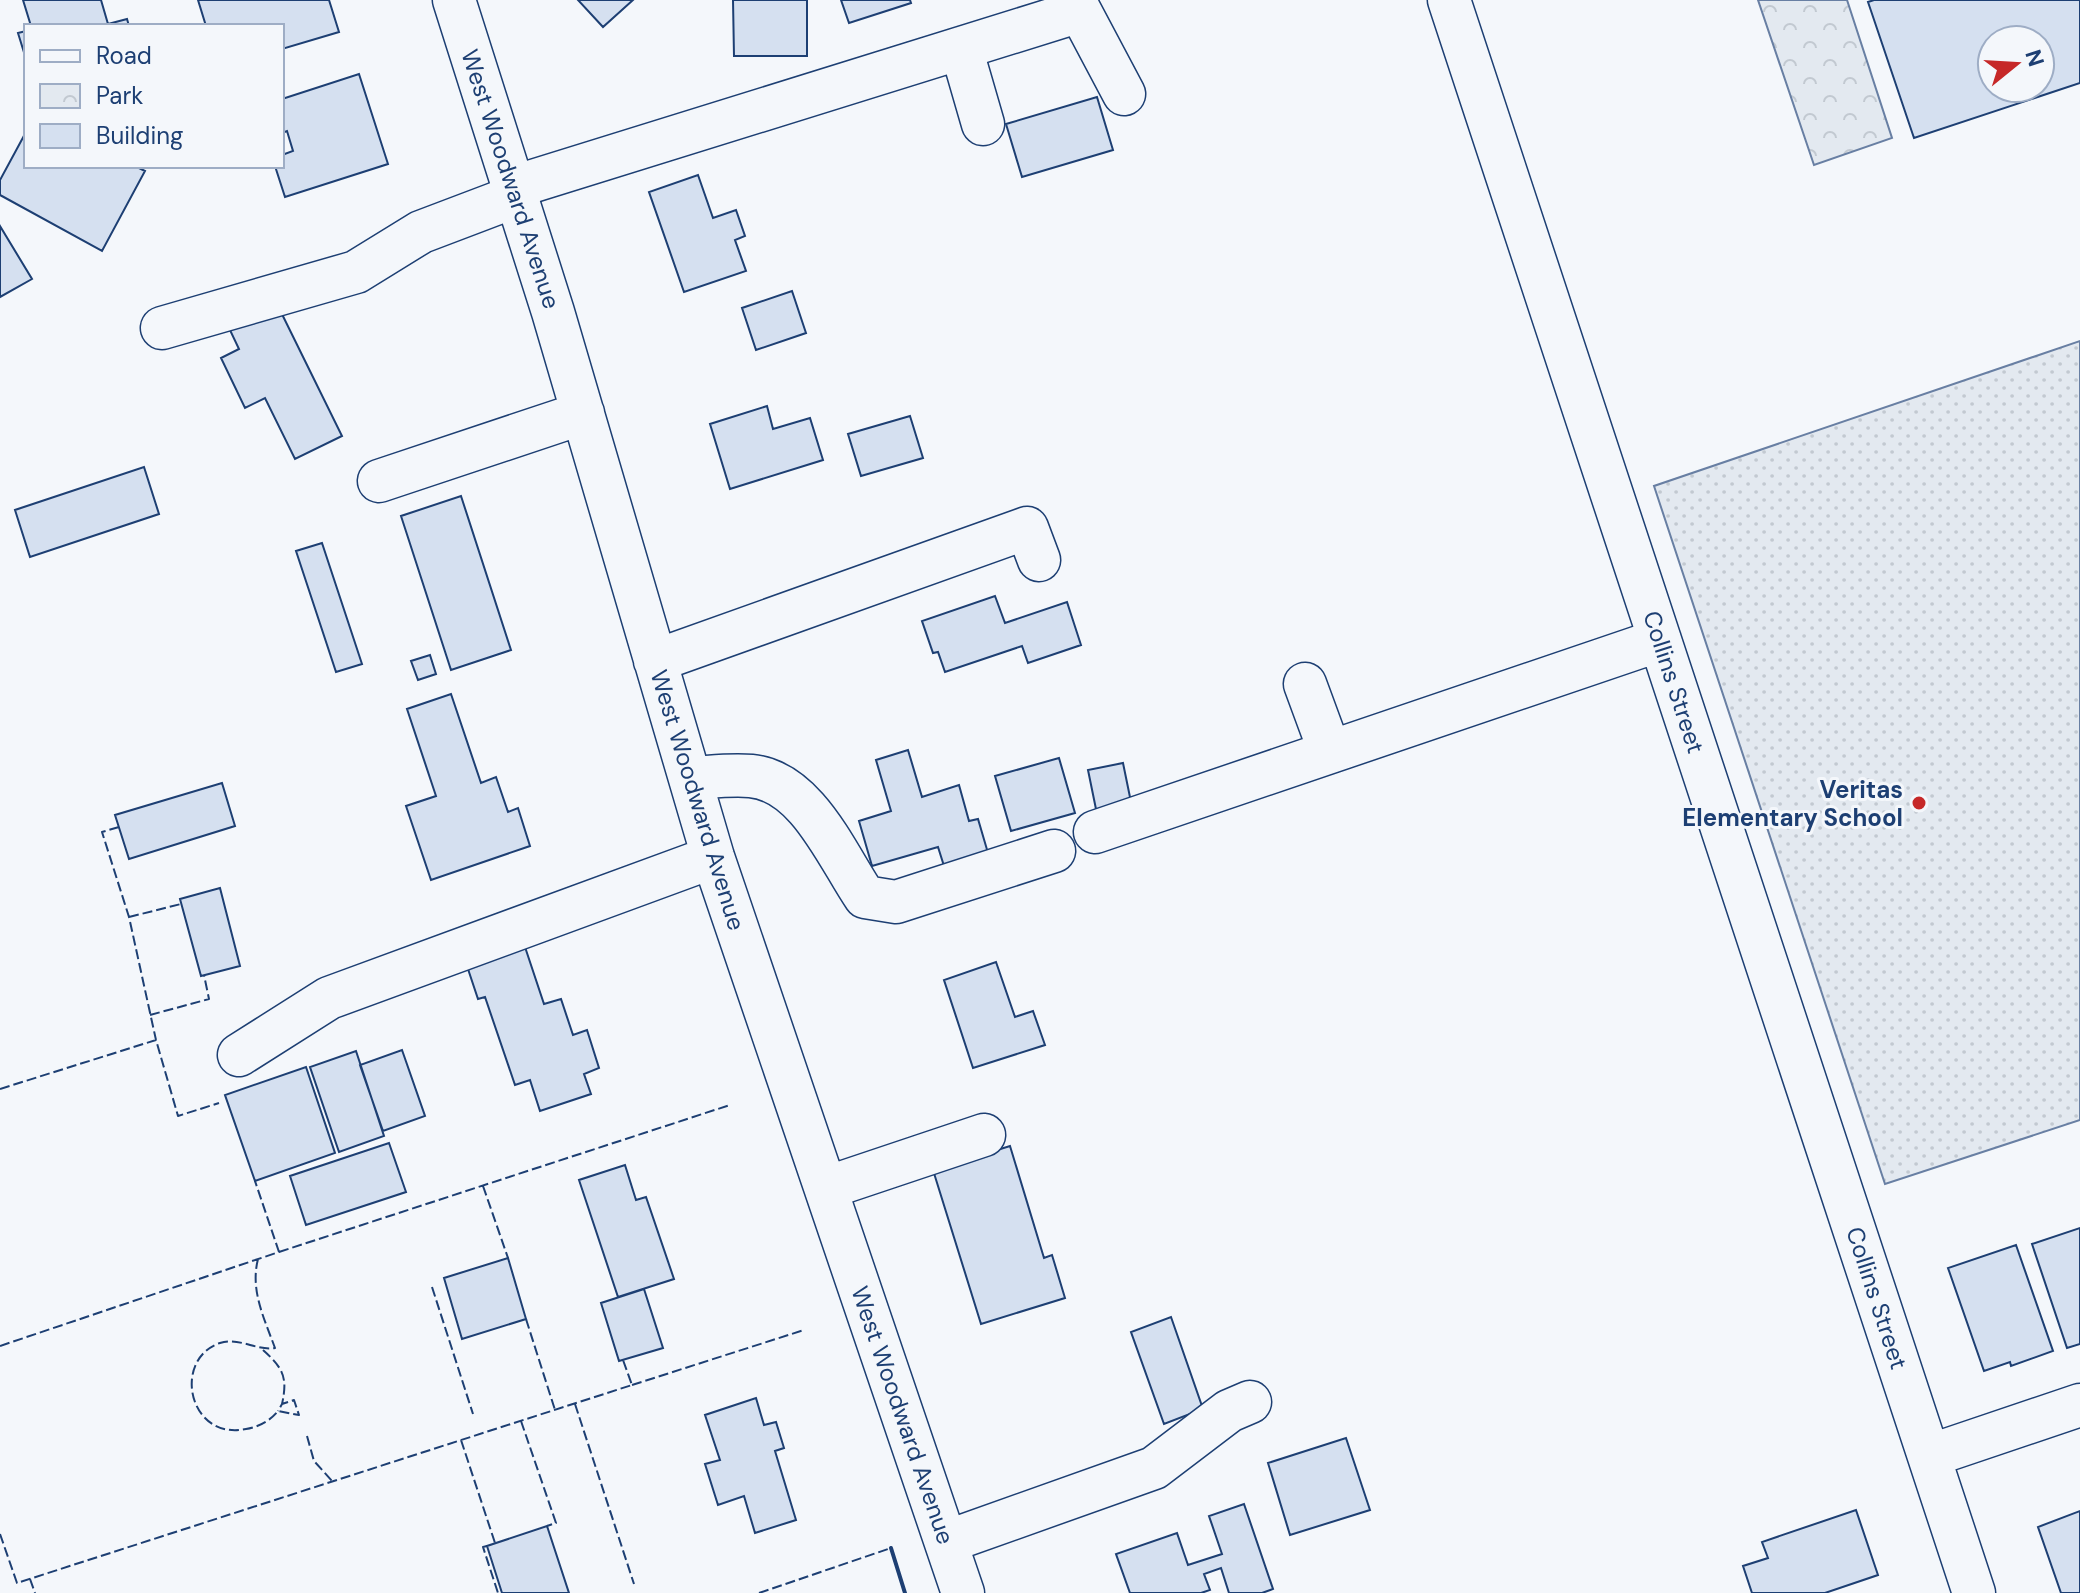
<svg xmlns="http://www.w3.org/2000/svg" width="2080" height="1593" font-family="'DM Sans',sans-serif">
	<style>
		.grass { fill: url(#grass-dots); stroke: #687fa3; stroke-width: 2 }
		.park { fill: url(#park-crowns); stroke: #687fa3; stroke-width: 2 }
		.building { fill: #d5e0f0; stroke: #1d3f73; stroke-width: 2; fill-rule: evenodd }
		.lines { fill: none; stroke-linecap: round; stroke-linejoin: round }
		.minor-casing { stroke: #1d3f73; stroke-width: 45 }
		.minor { stroke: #f4f7fb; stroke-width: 42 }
		.fence { stroke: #1d3f73; stroke-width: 2; stroke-dasharray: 10 4; stroke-linecap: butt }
		.wall { stroke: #1d3f73; stroke-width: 4 }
		.poi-dot { fill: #c62828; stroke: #f4f7fb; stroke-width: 3 }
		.labels { text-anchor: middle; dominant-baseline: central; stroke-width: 6; stroke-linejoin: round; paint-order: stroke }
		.street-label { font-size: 24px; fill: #1d3f73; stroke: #f4f7fb }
		.poi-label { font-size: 24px; font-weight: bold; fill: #1d3f73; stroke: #f4f7fb; text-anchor: end }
	</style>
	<defs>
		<pattern id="grass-dots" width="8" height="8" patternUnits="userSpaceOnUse" patternTransform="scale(2)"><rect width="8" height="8" fill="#e3e9f0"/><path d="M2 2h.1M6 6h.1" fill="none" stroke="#c2c9d1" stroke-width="1.8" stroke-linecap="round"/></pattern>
		<pattern id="park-crowns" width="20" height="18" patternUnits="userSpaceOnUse" patternTransform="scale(2)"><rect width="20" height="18" fill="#e3e9f0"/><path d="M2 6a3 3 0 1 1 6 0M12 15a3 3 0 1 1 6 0" fill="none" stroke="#c2c9d1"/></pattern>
	</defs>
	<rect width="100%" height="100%" fill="#f4f7fb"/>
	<path class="grass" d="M2080,341V1120L1885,1184L1654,486Z"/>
	<path class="park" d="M1758,0H1847L1892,138L1814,165Z"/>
	<path class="building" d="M23,0H101L108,24L127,19L129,26H31Z
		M198,0H329L339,32L282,49V26H206Z
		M578,0H633L603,27Z
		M733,0H807V56H734Z
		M841,0H910L911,3L849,23Z
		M1874,0H2080V83L1914,138L1868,2ZM1992,40H2040V88H1992Z
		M26,31V59L18,33Z
		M359,74L388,164L285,197L275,166H282V155L293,151L287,131L282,133V99Z
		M1097,97L1113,150L1022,177L1006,124Z
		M26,132V166H135L145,171L102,251L0,195V180Z
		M698,175L713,218L736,210L745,236L735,240L746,271L684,292L649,192Z
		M0,226L32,279L0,297Z
		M792,291L806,333L756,350L742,308Z
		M277,304L342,436L295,459L265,398L245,408L221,358L239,349L229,328Z
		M767,406L773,429L810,418L823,460L730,489L710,424Z
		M910,416L923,458L861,476L848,434Z
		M144,467L159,514L30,557L15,510Z
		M461,496L511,650L451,670L401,516Z
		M322,543L362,664L336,672L296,551Z
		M995,596L1005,623L1067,602L1081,645L1028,663L1022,646L945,672L938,652L933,653L922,621Z
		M430,655L436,674L418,680L411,661Z
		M451,694L481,783L496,777L508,812L518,808L530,846L431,880L406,806L436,796L407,709Z
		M908,750L922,797L959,785L969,821L978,819L988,853L944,866L938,847L872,866L859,821L891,811L876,760Z
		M1059,758L1075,813L1011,831L995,776Z
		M1123,763L1132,807L1097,814L1088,770Z
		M222,783L235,826L129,859L115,815Z
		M220,888L240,966L201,976L180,899Z
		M522,938L544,1004L561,999L573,1035L587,1030L599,1068L584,1074L591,1094L540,1111L530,1080L515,1085L485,997L478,999L464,957Z
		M996,962L1015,1017L1033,1011L1045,1045L973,1068L944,980Z
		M402,1050L425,1116L383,1131L360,1065Z
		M356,1051L384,1136L339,1152L310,1067Z
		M306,1067L335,1153L255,1181L225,1095Z
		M389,1143L406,1192L306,1225L290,1176Z
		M1010,1146L1044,1258L1052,1255L1065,1298L981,1324L933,1170Z
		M625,1165L636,1200L646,1197L674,1279L618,1297L579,1180Z
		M2080,1228V1344L2067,1348L2032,1244Z
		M2016,1245L2053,1351L2011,1366L2010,1362L1984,1371L1948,1268Z
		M508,1258L526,1319L462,1339L444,1278Z
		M644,1289L663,1348L619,1361L601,1303Z
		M1171,1317L1203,1409L1164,1424L1131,1332Z
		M756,1398L764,1425L776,1422L784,1448L775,1451L796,1520L755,1533L744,1496L718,1505L705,1464L720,1460L705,1415Z
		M1346,1438L1370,1510L1290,1535L1268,1463Z
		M1244,1504L1273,1589L1262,1593H1229L1221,1568L1204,1574L1210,1590L1201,1593H1130L1116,1554L1177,1533L1188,1565L1222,1554L1209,1516Z
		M1856,1510L1878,1575L1825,1593H1752L1743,1566L1768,1558L1762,1542Z
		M2080,1511V1593H2061L2038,1527Z
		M547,1526L569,1593H502L487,1546Z"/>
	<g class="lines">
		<g class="minor-casing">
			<path id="minor" d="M454,0L553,312L713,857L963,1593
				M1449,0L1974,1593
				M961,48L983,124
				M514,187L1080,11L1124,94
				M162,328L356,272L421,232L516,196
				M379,481L583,413
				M655,661L1027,528L1039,560
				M1305,684L1330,752
				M690,778C710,777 732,774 751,776C807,781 837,856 865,897L896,902L1054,851
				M1095,832L1660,640
				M239,1055L329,998L713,857
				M826,1188L984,1135
				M1929,1456L2080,1405
				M946,1542L1154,1468L1229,1411L1250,1402"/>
		</g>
		<use href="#minor" class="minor"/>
		<path class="fence" d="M119,827L102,832L129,917L156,1040
			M129,917L181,904
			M150,1015L209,999L204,975
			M0,1089L156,1040L178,1116L219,1103
			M483,1186L508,1258
			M279,1252L730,1105
			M258,1259C250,1290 264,1318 275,1348C256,1351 240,1337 220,1343C172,1359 188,1441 246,1429C259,1427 271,1420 278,1411L299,1415L294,1400L282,1404L278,1411
			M432,1287L473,1414
			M526,1319L555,1410
			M0,1346L279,1252L255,1181
			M263,1350C283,1368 288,1377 282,1404
			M632,1385L804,1330
			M575,1404L634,1584
			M521,1421L556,1523L547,1526
			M307,1436L314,1461L333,1482
			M461,1440L495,1543
			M0,1534L17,1583L632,1385L623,1360
			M487,1546L483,1547L498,1593
			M30,1579L35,1593
			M759,1593L891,1548"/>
		<path class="wall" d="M891,1548L905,1593"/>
	</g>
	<circle class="poi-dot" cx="1919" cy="803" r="8"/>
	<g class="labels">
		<g class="street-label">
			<text transform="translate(511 179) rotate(72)">West Woodward Avenue</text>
			<text transform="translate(1674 682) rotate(72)">Collins Street</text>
			<text transform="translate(698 800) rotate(73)">West Woodward Avenue</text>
			<text transform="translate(1877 1298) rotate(72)">Collins Street</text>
			<text transform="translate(903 1415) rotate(71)">West Woodward Avenue</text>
		</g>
		<g class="poi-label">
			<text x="1903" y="789">Veritas<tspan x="1903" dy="28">Elementary School</tspan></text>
		</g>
	</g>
	<rect x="24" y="24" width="260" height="144" fill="#f4f7fb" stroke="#9eadc5" stroke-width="2"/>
	<rect x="40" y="50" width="40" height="12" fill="#f4f7fb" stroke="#9eadc5" stroke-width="2"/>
	<text x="96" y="64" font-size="24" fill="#1d3f73">Road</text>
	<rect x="40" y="84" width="40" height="24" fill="url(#park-crowns)" stroke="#9eadc5" stroke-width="2"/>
	<text x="96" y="104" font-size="24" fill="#1d3f73">Park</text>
	<rect x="40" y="124" width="40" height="24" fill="#d5e0f0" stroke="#9eadc5" stroke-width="2"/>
	<text x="96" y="144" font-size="24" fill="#1d3f73">Building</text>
	<g transform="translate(2016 64) rotate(72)"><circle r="38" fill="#f4f7fb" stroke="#9eadc5" stroke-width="2"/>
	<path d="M0-6L14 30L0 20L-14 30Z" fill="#c62828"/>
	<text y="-12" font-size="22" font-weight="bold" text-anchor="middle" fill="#1d3f73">N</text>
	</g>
</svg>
